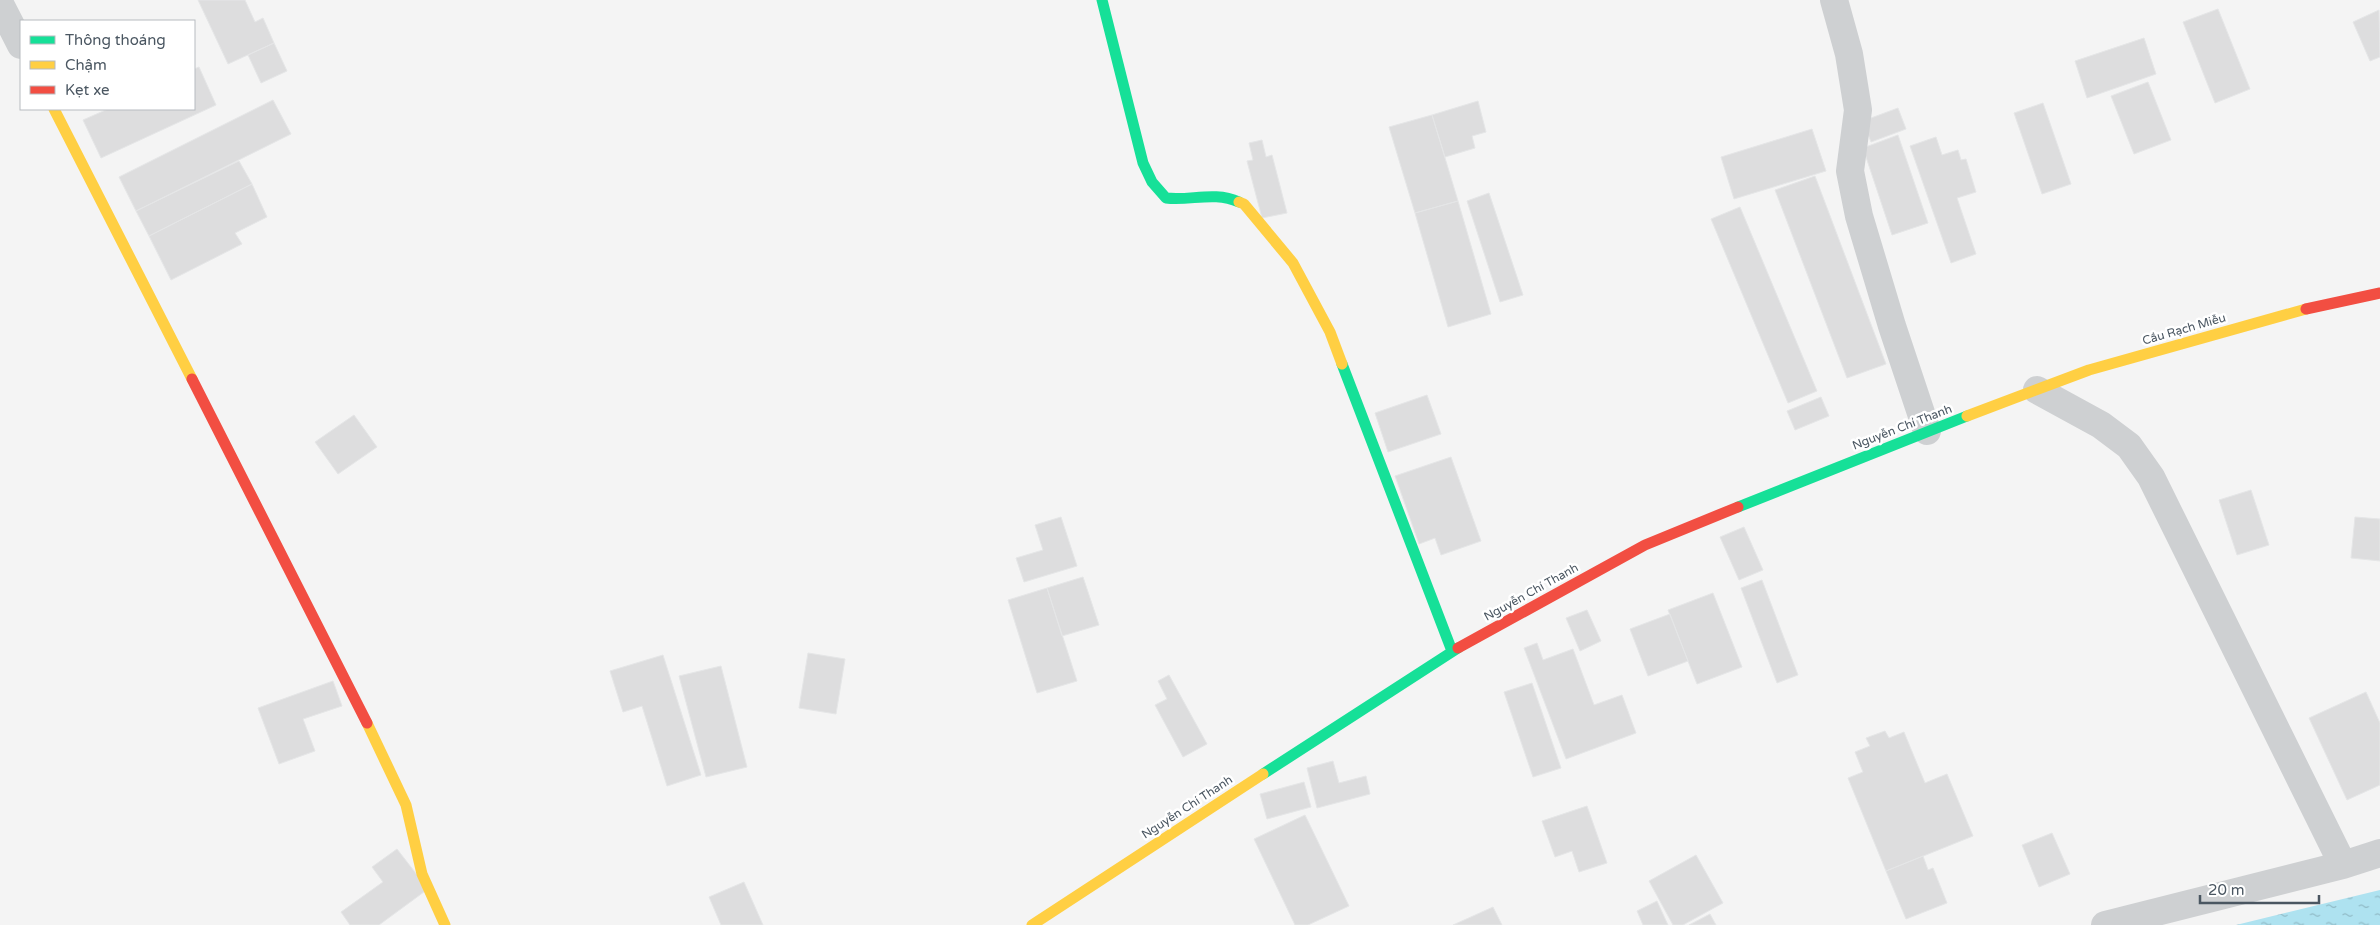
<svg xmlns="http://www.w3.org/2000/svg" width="2380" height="925" font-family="'Varela Round',sans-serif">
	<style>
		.water { fill: url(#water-ripples) }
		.building { fill: #ddddde; stroke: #e5e6e7 }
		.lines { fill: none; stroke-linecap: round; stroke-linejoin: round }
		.street { stroke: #ced0d2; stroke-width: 28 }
		.fast { stroke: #16e098; stroke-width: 11 }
		.slow { stroke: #ffcf43; stroke-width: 11 }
		.jam { stroke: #f24e42; stroke-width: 11 }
		.labels { text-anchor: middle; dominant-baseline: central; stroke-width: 5; stroke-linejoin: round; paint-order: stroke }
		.street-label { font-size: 12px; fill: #4a5661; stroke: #fff }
	</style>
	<defs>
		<pattern id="water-ripples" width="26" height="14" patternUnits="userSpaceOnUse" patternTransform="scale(1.25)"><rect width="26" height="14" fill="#aee2f0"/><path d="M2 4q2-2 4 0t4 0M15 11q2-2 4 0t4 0" fill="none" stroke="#90bac6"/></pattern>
	</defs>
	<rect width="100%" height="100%" fill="#f4f4f4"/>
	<path class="water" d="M2380,890V925H2236Z"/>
	<path class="building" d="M198,0H245L255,22L263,18L274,43L228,64Z
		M2218,9L2250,89L2215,103L2183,22Z
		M2379,10L2380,57L2370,61L2353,22Z
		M2144,38L2156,74L2087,98L2075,61Z
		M274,43L287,71L261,83L248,55Z
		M199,67L216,105L101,158L83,120L108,109H194V69Z
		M2148,82L2171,140L2134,154L2111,96Z
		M273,100L291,134L136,211L119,177Z
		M1478,101L1486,132L1472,136L1475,148L1445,157L1432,115Z
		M2043,103L2071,184L2042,194L2014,113Z
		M1898,108L1906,129L1871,142L1863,121Z
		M1432,115L1458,201L1415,213L1389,127Z
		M1812,129L1826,171L1734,199L1721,157Z
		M1898,135L1928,223L1892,235L1863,148Z
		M1936,137L1942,155L1958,150L1961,160L1966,159L1976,192L1957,198L1976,254L1951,263L1910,146Z
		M1262,140L1266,157L1272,155L1287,213L1262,218L1247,161L1253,160L1249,143Z
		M239,161L252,184L149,236L136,211Z
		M1815,176L1886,364L1847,378L1775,190Z
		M252,184L267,217L235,233L242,244L171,280L149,236Z
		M1489,193L1523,295L1500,302L1467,201Z
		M1458,201L1491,314L1448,327L1415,213Z
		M1740,207L1817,391L1788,403L1711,219Z
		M1427,395L1441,434L1388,452L1375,413Z
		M1821,397L1829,416L1795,430L1787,411Z
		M354,415L377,447L338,474L315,442Z
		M1451,457L1481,541L1441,555L1435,538L1419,544L1395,476Z
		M2251,490L2269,545L2237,555L2219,500Z
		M1061,517L1077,566L1024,582L1016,558L1043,550L1035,525Z
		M2355,517L2380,519V561L2351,558Z
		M1744,527L1763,570L1739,580L1720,537Z
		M1083,577L1099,625L1062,636L1047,588Z
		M1762,580L1798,675L1777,683L1741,588Z
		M1047,588L1077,681L1037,693L1008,600Z
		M1713,593L1742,667L1697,684L1668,610Z
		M1587,610L1601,641L1580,651L1566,618Z
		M1670,614L1688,661L1648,676L1630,629Z
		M1537,643L1543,660L1573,649L1594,705L1622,695L1636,733L1566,759L1524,648Z
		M808,653L845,659L836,714L799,708Z
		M663,655L701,775L667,786L642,706L623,712L610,671Z
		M721,666L747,767L706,777L679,676Z
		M1169,675L1207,744L1183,757L1155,705L1167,699L1158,681Z
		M333,681L342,706L303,719L315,751L279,764L258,708Z
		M1532,683L1561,768L1533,777L1504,692Z
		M2366,692L2380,723V785L2347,800L2309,718Z
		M1885,731L1889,738L1904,732L1925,783L1947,774L1973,836L1886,871L1848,778L1863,772L1855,752L1870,746L1866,738Z
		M1333,761L1339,783L1366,776L1370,794L1317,808L1307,768Z
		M1304,782L1311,807L1267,819L1260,794Z
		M1587,806L1607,863L1579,872L1572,851L1555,857L1542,821Z
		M1305,815L1349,906L1308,925H1295L1254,839Z
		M2052,833L2070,874L2039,887L2022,845Z
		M397,849L428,889L379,925H350L341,912L383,882L372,867Z
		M1696,855L1723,903L1683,925H1673L1649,881Z
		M1923,856L1928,870L1933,868L1947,903L1906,919L1886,871Z
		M744,882L763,925H721L709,897Z
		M1657,901L1668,925H1643L1637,911Z
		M1493,907L1502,925H1453Z
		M1710,914L1716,925H1689Z"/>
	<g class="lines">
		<path class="street" d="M1834,0L1849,54L1858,110L1850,171L1859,216L1892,326L1927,431
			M0,4L21,45
			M2037,390L2101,425L2129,446L2151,477L2343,865
			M2105,925L2343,865L2380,853"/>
		<path class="fast" d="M1102,0L1143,163L1152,182L1166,198C1191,201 1214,191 1239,202
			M1342,364L1452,651
			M1738,507L1967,416
			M1263,774L1458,648"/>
		<path class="slow" d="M54,109L192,379
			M1239,202L1244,204L1293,263L1330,332L1342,364
			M1967,416L2089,370L2306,309
			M367,723L406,805L422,874L445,925
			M1032,925L1263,774"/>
		<path class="jam" d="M2306,309L2380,293
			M192,379L367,723
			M1458,648L1645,545L1738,507"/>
	</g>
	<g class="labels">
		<g class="street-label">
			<text transform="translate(2184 329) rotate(-16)">Cầu Rạch Miễu</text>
			<text transform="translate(1902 427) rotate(-21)">Nguyễn Chí Thanh</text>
			<text transform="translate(1531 592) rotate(-29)">Nguyễn Chí Thanh</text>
			<text transform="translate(1187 807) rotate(-33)">Nguyễn Chí Thanh</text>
		</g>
	</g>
	<rect x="20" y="20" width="175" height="90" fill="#ffffff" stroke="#b7bbc0"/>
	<rect x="30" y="36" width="25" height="8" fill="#16e098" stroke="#b7bbc0"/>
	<text x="65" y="45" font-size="15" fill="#4a5661">Thông thoáng</text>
	<rect x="30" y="61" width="25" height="8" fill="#ffcf43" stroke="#b7bbc0"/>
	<text x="65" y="70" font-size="15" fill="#4a5661">Chậm</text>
	<rect x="30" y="86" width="25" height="8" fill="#f24e42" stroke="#b7bbc0"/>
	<text x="65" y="95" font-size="15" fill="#4a5661">Kẹt xe</text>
	<path d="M2200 895v8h119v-8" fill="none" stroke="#4a5661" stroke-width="2.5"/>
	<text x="2208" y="895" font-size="15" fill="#4a5661" stroke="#ffffff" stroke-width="4" paint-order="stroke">20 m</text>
</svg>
